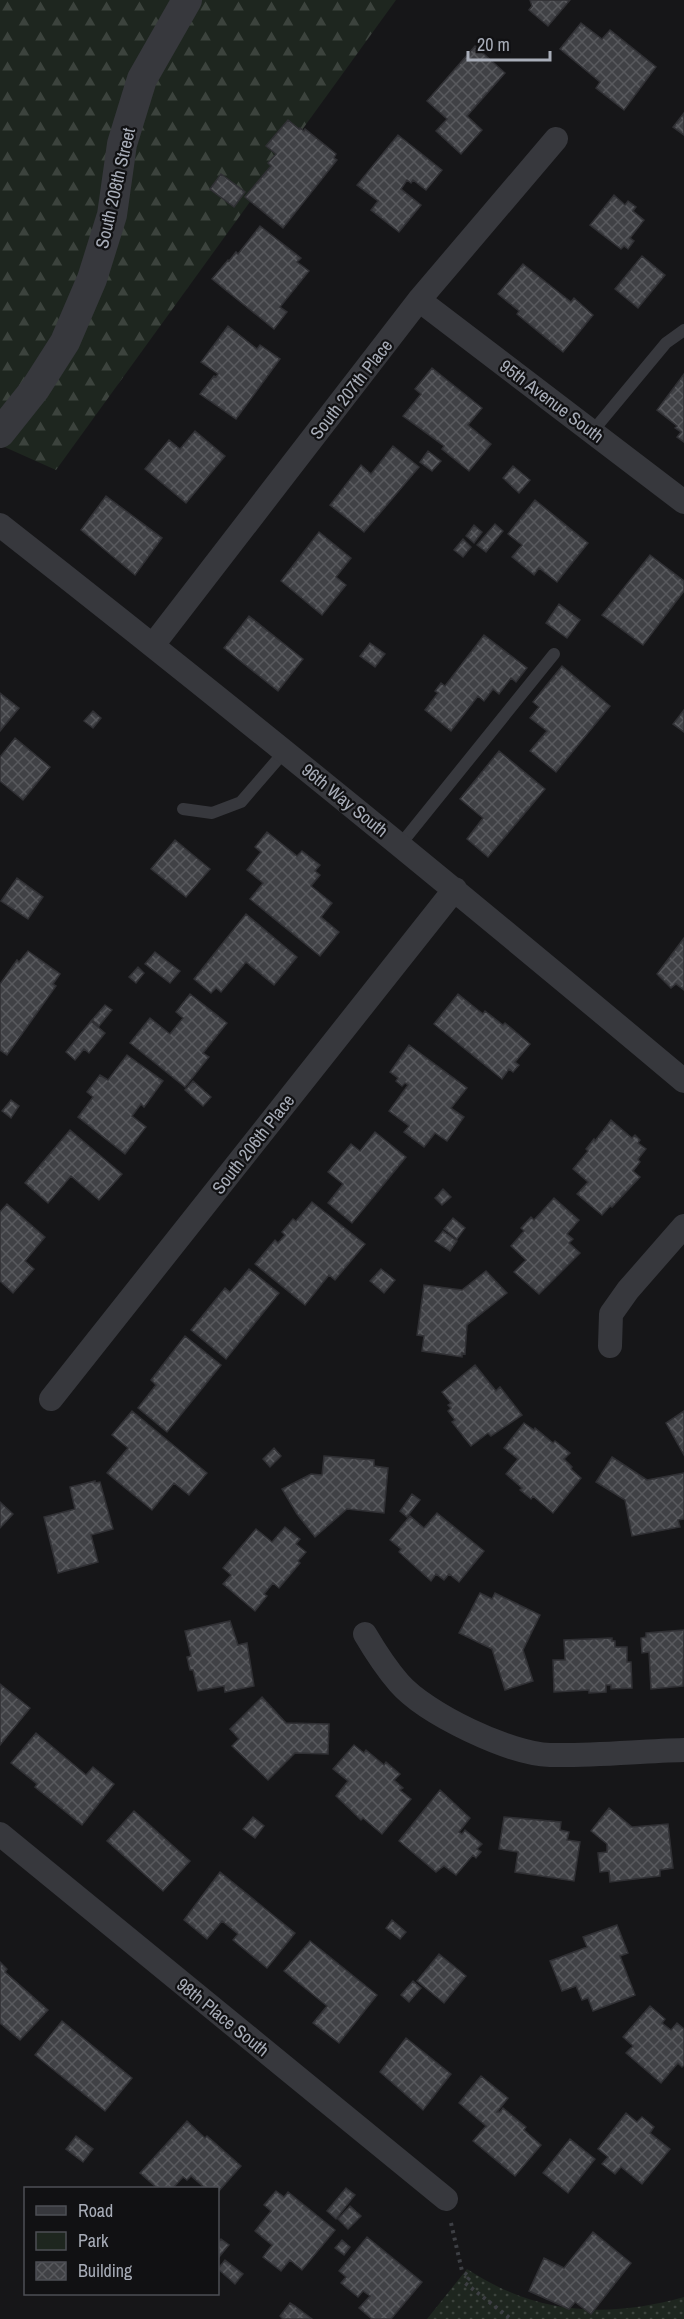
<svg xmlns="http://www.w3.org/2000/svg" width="684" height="2319" font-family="'Archivo Narrow',sans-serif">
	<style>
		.green { fill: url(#green-dots) }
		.forest { fill: url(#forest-firs) }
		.building { fill: url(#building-cross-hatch); stroke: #303034; stroke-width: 1.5 }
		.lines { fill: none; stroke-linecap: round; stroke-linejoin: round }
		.path { stroke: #3d3f44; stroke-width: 4; stroke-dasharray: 3 4.5; stroke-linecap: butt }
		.service { stroke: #37383d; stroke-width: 12 }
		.minor { stroke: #37383d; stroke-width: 24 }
		.tertiary { stroke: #37383d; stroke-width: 30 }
		.labels { text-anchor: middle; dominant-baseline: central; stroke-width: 4.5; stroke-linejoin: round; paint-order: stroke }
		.street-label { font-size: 18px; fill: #a8adb8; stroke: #111113 }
	</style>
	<defs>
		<pattern id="green-dots" width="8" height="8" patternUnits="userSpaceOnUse" patternTransform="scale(1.5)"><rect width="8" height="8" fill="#1e261f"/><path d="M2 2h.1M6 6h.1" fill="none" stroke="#3c433d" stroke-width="1.8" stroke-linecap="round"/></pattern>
		<pattern id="forest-firs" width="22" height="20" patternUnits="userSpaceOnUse" patternTransform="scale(1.5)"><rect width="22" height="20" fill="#1e261f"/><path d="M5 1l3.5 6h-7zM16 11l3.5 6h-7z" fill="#3c433d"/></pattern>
		<pattern id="building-cross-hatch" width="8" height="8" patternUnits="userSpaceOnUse" patternTransform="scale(1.5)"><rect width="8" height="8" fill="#404145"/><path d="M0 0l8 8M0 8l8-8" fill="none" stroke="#595a5e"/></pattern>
	</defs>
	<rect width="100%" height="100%" fill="#161618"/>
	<path class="green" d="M467,2269C535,2314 606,2319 684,2297V2319H427Z"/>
	<path class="forest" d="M0,0H396L56,470L0,445Z"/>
	<path class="building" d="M530,0H570L548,26L529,10L532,6Z
		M581,23L602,39L610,30L656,67L624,110L596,88L600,82L560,49Z
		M475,46L505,73L467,116L482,130L461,154L436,131L447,119L427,101Z
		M684,113V135L673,127Z
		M288,120L299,129L300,128L304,131L305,129L336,154L334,158L337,160L283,228L245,197L271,166L268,163L276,154L266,146Z
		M398,135L442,170L426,190L413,180L411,183L407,180L401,189L421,205L399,232L371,210L378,201L357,185Z
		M221,174L245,192L234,207L210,189Z
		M614,195L625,205L628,201L636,207L633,211L644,220L630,238L634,241L628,249L624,246L621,249L590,225Z
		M260,226L301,258L297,262L309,271L280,307L287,312L274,329L212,279L228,260L229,261L236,252L238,254Z
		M642,256L665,275L638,308L615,289Z
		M523,264L571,302L574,298L593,315L563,352L517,314L519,311L498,294Z
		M228,326L257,349L260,345L280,359L236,419L200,394L214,376L216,377L218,374L201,362Z
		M432,368L482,408L468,425L491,444L469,471L442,449L444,446L403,416L421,394L415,389Z
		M684,374V442L677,437L681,432L675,428L677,426L657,410Z
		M195,431L225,456L186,503L145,469L169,440L180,449Z
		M393,446L419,467L364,532L330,505L361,465L371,474Z
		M428,451L441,461L432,471L420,462Z
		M513,466L530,480L519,493L503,478Z
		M106,496L162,538L135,575L81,530Z
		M535,500L588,543L557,582L539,568L534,575L512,557L522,545L508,534Z
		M495,524L503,531L486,552L477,545Z
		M474,525L482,532L474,543L466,536Z
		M319,532L351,558L336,577L346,585L322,615L281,581Z
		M463,539L471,547L463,557L454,550Z
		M650,555L684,581V591L643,645L602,615Z
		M559,604L580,620L567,638L546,623Z
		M249,616L303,659L278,691L224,648Z
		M484,635L527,668L516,682L511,678L499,694L493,689L484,701L478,696L451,731L425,710L438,693L435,691L441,683L445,686Z
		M370,643L385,654L375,667L360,656Z
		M562,666L610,706L556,772L530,751L547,731L530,718L539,707L533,702Z
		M0,693L19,708L0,731Z
		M684,710V732L673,724Z
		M93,711L101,718L93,728L84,721Z
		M15,738L50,767L23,800L0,781V757Z
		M499,751L545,789L488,857L467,839L483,818L460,799Z
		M267,832L297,856L302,851L320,865L315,871L320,875L311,886L332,903L321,917L339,932L320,956L250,899L263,883L247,870L261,852L255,847Z
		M175,840L210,869L186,897L151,869Z
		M17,878L43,897L28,919L1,901Z
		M246,914L297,957L274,985L246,962L221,992L216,988L211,993L194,979Z
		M684,938V990L676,984L671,988L657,974Z
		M28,951L60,974L53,984L56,986L7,1055L0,1050V984L17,960L19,962Z
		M155,952L180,971L170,983L145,964Z
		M138,967L144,973L136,983L129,977Z
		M190,994L227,1023L203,1053L209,1057L185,1087L130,1043L150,1018L170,1034L183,1018L176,1012Z
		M458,994L483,1014L485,1011L503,1025L505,1023L530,1044L515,1062L519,1065L513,1072L509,1069L502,1079L434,1024Z
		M105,1005L112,1010L99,1026L92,1020Z
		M91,1021L105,1033L89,1053L84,1049L75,1060L66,1052Z
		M409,1045L467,1088L451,1108L464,1117L447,1141L435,1133L424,1147L404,1132L409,1126L389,1111L408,1085L405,1083L402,1086L396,1081L398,1078L390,1072Z
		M127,1055L163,1081L144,1107L141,1104L132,1116L146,1127L125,1154L78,1117L93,1097L87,1092L100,1075L108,1080Z
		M193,1081L211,1097L203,1106L185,1090Z
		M11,1100L19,1106L11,1118L2,1111Z
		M611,1120L632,1138L635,1135L640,1140L638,1143L646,1149L638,1159L640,1162L633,1171L640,1177L612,1207L610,1206L602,1215L577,1194L588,1182L573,1169L588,1151L586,1149L594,1139L595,1141Z
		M70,1130L122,1174L99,1200L71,1176L48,1203L25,1183Z
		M375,1132L406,1157L352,1223L328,1203L343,1184L328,1172L351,1144L360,1151Z
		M443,1189L451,1197L442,1205L435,1198Z
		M554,1198L579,1220L567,1234L573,1239L569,1243L580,1253L539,1294L514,1272L526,1260L511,1246L524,1231L521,1228L531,1217L534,1220Z
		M312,1202L365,1244L335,1280L329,1275L305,1305L255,1264L275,1240L278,1243L285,1235L282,1232L293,1219L296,1221Z
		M7,1204L45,1237L25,1261L34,1269L13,1293L0,1281V1212Z
		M453,1218L465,1228L457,1239L444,1229Z
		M443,1231L457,1241L450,1251L435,1241Z
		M249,1269L279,1293L226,1359L191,1330L225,1288L230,1292Z
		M381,1269L395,1280L384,1293L370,1281Z
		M486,1271L507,1293L467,1325L465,1354L462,1353V1357L422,1351L424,1336L417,1335L424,1285L462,1290Z
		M185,1336L221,1365L167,1432L138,1408L156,1385L151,1380Z
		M475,1365L496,1391L500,1387L522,1415L491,1436L488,1433L471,1446L452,1422L455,1420L448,1411L451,1408L448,1405L451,1403L442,1392Z
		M132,1411L207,1473L189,1495L174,1483L152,1510L107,1473L128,1448L112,1435Z
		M684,1411V1455L666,1423Z
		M524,1423L534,1430L535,1428L553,1443L555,1441L570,1453L564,1459L572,1467L571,1469L581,1478L553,1513L533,1496L531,1499L520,1490L522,1488L506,1474L518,1459L504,1448Z
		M274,1448L281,1456L270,1467L263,1459Z
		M324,1456L374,1460V1466L388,1468L384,1513L347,1509L315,1537L297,1514L282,1489L311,1474L322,1475Z
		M612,1457L647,1480L684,1473V1519L678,1520L680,1527L632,1536L625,1500L596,1482Z
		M95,1481V1483L100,1482L113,1529L91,1535L98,1562L58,1573L44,1517L75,1509L70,1487Z
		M412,1494L420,1500L407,1517L400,1511Z
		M0,1502L13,1514L0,1528Z
		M437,1513L484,1551L459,1582L449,1574L444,1580L436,1574L431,1581L399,1552L401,1549L390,1540L410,1516L424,1528Z
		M285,1527L300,1539L296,1544L306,1552L298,1561L300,1563L279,1588L273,1583L264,1594L267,1596L255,1611L223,1584L231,1575L223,1568L256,1529L272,1542Z
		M480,1593L492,1599L495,1593L540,1615L523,1650L533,1681L505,1690L492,1649L459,1633Z
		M230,1621L238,1645L247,1643L254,1686L225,1692L224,1686L198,1691L193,1670H190L187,1657L191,1656L185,1631Z
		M684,1630L683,1686L651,1689L649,1652L642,1653L641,1638L646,1637V1633Z
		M612,1638V1641H615V1647H627V1662H631L632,1688L611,1689V1685H606V1692L589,1693V1690L554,1692L553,1660H565L564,1640Z
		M0,1684L30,1708L0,1745Z
		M262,1697L286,1723L329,1724L328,1754L295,1753L268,1780L232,1746L239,1739L230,1729Z
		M36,1733L86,1775L93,1767L114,1784L82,1825L35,1787L37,1784L11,1763Z
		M354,1745L364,1753L366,1750L384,1765L386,1762L400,1774L394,1780L403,1788L400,1790L411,1799L382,1834L363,1818L361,1820L336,1796L348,1781L333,1769Z
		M440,1790L470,1818L459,1832L462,1834L465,1830L482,1844L477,1849L481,1852L476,1858L473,1855L456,1875L444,1866L436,1872L399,1841Z
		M609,1808L632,1827L668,1824L673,1868L660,1870V1876L610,1882L609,1871L600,1872L598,1853L607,1852V1844L591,1831Z
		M134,1811L190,1861L163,1891L107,1841Z
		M253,1817L264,1826L255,1838L243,1829Z
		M504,1817L561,1822L560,1830L569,1832L567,1840L580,1842L574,1881L515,1872L518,1852L499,1849Z
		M220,1872L295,1933L267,1968L233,1940L238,1934L222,1921L207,1939L184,1920Z
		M392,1920L406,1932L400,1939L386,1928Z
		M617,1925L628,1953L620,1956L635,1995L593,2011L588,1998L582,2000L576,1986L562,1991L550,1961L587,1947L583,1937Z
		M310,1941L377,1995L339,2043L313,2023L327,2006L284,1971Z
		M439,1954L466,1976L444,2003L417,1981Z
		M0,1962L7,1969L5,1972L48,2010L20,2040L0,2023Z
		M413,1981L421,1988L409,2002L401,1995Z
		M650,2006L665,2019L662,2023L671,2030L677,2023L684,2029V2065L682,2067L678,2063L661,2083L626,2053L633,2046L623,2037Z
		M62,2021L132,2078L105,2111L35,2055Z
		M406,2038L451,2074L423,2110L380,2072Z
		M481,2076L508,2098L497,2112H500L503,2108L526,2127L524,2130L541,2145L515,2176L473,2141L486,2126L459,2103Z
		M626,2113L637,2122L642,2117L654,2127L650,2133L670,2149L642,2184L621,2167L615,2174L602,2164L608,2157L598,2149Z
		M187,2121L205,2138L207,2136L241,2166L218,2192V2188H205L191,2176L187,2180L183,2177L173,2188H157L140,2173Z
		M76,2136L93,2149L83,2162L66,2149Z
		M570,2139L595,2159L568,2193L543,2173Z
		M346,2188L355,2195L336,2219L327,2211Z
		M276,2191L284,2197L288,2192L335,2230L302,2270L290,2260L281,2271L263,2257L272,2245L255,2231L271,2211L264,2205Z
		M350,2206L361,2216L348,2229L338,2219Z
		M593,2232L631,2263L591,2314L575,2302L569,2309L529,2291L544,2258L564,2268Z
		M367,2237L422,2282L391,2319H372L359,2308L370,2296L363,2291L358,2297L341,2283L346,2277L339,2271Z
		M221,2239L229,2245L219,2257L218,2243Z
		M342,2240L350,2247L344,2255L335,2248Z
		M225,2260L243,2274L235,2284L218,2269Z
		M290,2303L295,2306L312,2319H283L280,2316Z"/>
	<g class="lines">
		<path class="path" d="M451,2223L462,2271L470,2277L465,2283L511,2319"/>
		<path class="service" d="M592,432L666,343L684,330
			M183,809L212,813L241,802L285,751
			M400,845L554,654"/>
		<path class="minor" d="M419,300L684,502
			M0,525C231,706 459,892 684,1081
			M153,645L419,300L556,139
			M610,1346L611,1314L628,1290L684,1226
			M51,1399L455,889
			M365,1634C375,1651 386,1668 399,1683C426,1714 510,1754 550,1755C595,1756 640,1751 684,1750
			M0,1834L446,2199"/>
		<path class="tertiary" d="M0,433L35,389L65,342L92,279L112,215L122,144L142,79L187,0"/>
	</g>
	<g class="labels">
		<g class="street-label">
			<text transform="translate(115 188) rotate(-77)">South 208th Street</text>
			<text transform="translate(351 389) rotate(-52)">South 207th Place</text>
			<text transform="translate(552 401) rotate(37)">95th Avenue South</text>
			<text transform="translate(345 800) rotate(39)">96th Way South</text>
			<text transform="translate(253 1144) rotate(-52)">South 206th Place</text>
			<text transform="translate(223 2017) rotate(39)">98th Place South</text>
		</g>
	</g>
	<rect x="24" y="2187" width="195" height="108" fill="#111113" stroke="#4d4f55" stroke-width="1.5"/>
	<rect x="36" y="2206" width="30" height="9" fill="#37383d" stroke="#4d4f55" stroke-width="1.5"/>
	<text x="78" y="2217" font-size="18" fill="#a8adb8">Road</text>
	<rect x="36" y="2232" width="30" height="18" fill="#1e261f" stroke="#4d4f55" stroke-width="1.5"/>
	<text x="78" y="2247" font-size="18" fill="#a8adb8">Park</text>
	<rect x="36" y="2262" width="30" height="18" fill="url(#building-cross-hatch)" stroke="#4d4f55" stroke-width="1.5"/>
	<text x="78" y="2277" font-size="18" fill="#a8adb8">Building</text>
	<path d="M468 51v9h82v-9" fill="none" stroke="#a8adb8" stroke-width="3"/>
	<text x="477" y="51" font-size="18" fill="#a8adb8" stroke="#111113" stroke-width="4.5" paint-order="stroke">20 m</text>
</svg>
